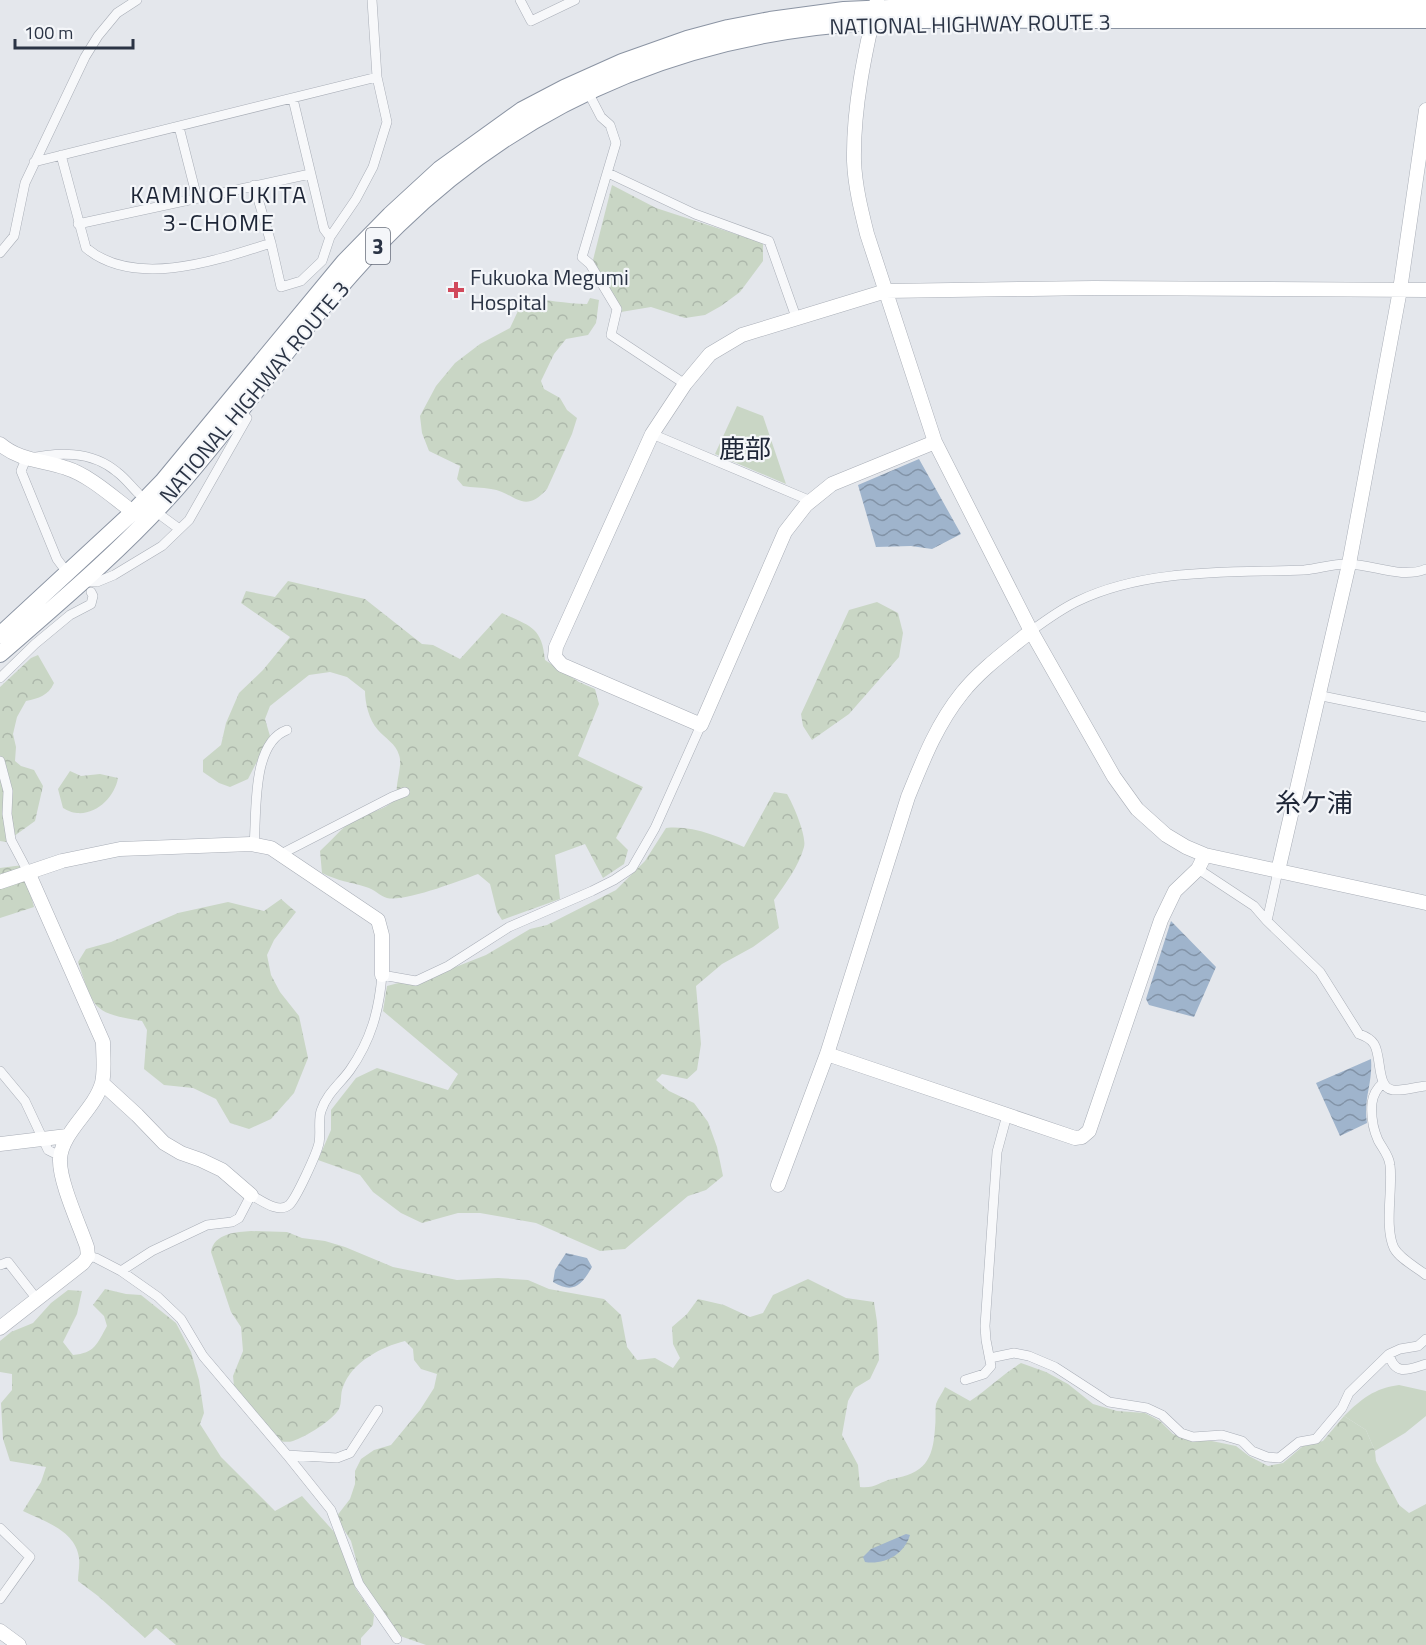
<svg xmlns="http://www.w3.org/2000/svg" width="1426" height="1645" font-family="'Titillium Web','Noto Sans JP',sans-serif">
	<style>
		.green { fill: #c9d6c5 }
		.forest { fill: url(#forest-crowns) }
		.water { fill: url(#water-waves) }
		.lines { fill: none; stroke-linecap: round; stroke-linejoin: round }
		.street-casing { stroke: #a9aeb7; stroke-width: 10 }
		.secondary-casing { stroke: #a9aeb7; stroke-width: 15 }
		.highway-casing { stroke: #8b94a3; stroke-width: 18 }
		.street { stroke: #f7f8fa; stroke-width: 9 }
		.secondary { stroke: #fff; stroke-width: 14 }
		.highway { stroke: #fff; stroke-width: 16 }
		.poi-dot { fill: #d1495b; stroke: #f4f6f9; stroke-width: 2 }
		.labels { text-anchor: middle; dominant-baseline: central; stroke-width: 4.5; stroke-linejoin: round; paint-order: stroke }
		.shield { fill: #f4f6f9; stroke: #676e7b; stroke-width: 1.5 }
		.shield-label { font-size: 21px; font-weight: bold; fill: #2b3445 }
		.street-label { font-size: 22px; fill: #2b3445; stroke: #f4f6f9 }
		.poi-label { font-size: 22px; fill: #2b3445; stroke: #f4f6f9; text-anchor: start }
		.neighbourhood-label { font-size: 24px; letter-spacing: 1.5px; fill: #1d2536; stroke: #f4f6f9 }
		.quarter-label { font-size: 26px; fill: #1d2536; stroke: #f4f6f9 }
	</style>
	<defs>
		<pattern id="forest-crowns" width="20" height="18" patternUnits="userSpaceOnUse" patternTransform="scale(1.5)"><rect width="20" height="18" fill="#c9d6c5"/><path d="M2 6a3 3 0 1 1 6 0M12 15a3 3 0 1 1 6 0" fill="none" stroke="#adb8ab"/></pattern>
		<pattern id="water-waves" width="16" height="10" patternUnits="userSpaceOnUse" patternTransform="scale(1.5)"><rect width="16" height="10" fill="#9fb4cc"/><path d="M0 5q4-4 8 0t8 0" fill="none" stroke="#8293a7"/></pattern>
	</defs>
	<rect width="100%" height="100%" fill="#e4e7ec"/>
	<path class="green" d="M737,406L763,416L786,484L715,454Z
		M1399,1385L1426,1391V1416L1405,1433L1375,1451L1366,1430L1344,1416C1361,1399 1375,1388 1399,1385Z"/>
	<path class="forest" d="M612,185L656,208L763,243V261L740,292L721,306L705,315L685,318L651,307L621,312L599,278L593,260Z
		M524,298C545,299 566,304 587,304L590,298L599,300L596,323L588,335L566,339L554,354L541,381L544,389L560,398L567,410L577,418L572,434L547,489C523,516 515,492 491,489C482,487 472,488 463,486L457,479L460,466L429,451L422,433L420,416L436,386L455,363L480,344L510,328Z
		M288,581L365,599L422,644L433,645L460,659L502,613C529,626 542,626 545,660L579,682L595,689L599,704L578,756L643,787L616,838L628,850L624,864L603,878L585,844L555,855L560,899L502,920L497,912L490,884L478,874C459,881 405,902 387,898C380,896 374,889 366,887C350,882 338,881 322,873L320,851C330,842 338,832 348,824C363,811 385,813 397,797C395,782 403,766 399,755C396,744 385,738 378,730C369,720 365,703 365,691L347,677L330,672L309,675L270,706L265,719L270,736L248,779L230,787L219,783L203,772V760L221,745L226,723L239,693L263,670L290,637L241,603L246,591L275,597Z
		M877,602L898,613L903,633L899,657L849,714L812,740L803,726L801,714L849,610Z
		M38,655L54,683C48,696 39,698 26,701L17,717L13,734L16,747L15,761L21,766L34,770L43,786L35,821L6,842L0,841V687L31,658Z
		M70,771L81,776L100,774L118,778C115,796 97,815 77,813C72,813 67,810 63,808L58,789Z
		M774,792L787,794C793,804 807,836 804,847C799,866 785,884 774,900L779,928L753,947L722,964L696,986L701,1044L697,1070L687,1079L662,1074L656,1080L669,1091L694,1103L708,1122L717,1147L723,1176L706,1190L688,1196L625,1249L600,1251L536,1223L480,1213H458L422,1223L401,1213L373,1192L360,1175L318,1160L331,1130V1110L356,1078L377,1068L448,1090L458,1074L383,1011L387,986L448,970L486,955L530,929L547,925L616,890L645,861L666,828C693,825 719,837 744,847Z
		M23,865L34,907L0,918V868Z
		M281,899L296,912L274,940L267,955L271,975L280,992L299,1016L308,1058L294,1093L271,1119L249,1129L230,1123L216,1099L193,1088L164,1085L144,1069L147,1030L142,1021C92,1013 94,1009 78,962L86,949L111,942L178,913L228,902L264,911Z
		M251,1231L287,1232L302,1238L325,1241L345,1247L393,1267L457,1280L498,1278L528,1280L549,1289L604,1299L621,1315L627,1347L637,1360L655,1358L673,1368L680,1358L673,1344L672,1327L687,1314L698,1299L724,1305L750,1317L763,1313L773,1295L808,1279L846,1298L874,1302L877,1322L879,1360L870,1379L855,1388L848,1401L842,1435L858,1465L860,1487C874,1489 879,1482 892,1479C924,1473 933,1461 935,1428C936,1420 935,1411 936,1404C938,1398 943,1392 945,1387L970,1401C988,1389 1003,1374 1021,1363L1046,1372L1068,1384L1093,1404L1117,1411L1145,1413L1160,1421L1173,1434L1191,1441L1207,1440L1236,1446L1249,1456L1268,1466L1283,1463L1303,1446L1323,1441L1344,1416L1366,1430L1375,1451L1376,1461L1399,1505L1409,1513L1426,1504V1645H426L400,1636L362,1581L351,1541L336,1517L350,1499L355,1484V1471L361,1459L374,1450L391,1445L420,1410L434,1388L437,1374L421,1369L414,1360L413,1349L405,1341C381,1347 352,1362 343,1387C340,1394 342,1403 339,1409C332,1421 305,1437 293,1441C287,1443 280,1441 274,1440L234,1386L233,1376L243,1351L241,1327L231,1312L211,1252C214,1233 237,1232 251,1231Z
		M105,1289L126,1294L141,1295L176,1323L191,1352L199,1380L204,1413L200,1424L221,1457L275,1511L302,1496L336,1534L356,1589L374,1615L373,1625L361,1638V1645H176L156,1628L145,1638L98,1596L78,1581C78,1574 80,1565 79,1558C76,1531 44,1521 23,1511L41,1482L46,1467L10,1461L3,1439L1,1403L12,1390V1374L0,1372V1341L11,1332L33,1323L51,1303L68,1290L82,1291L77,1314L63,1342L73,1355C95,1353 97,1344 107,1326L104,1316L93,1305Z"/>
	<path class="water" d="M919,459L961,534L932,549L911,546L876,547L858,485Z
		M1171,921L1216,967L1194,1017L1149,1005L1146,999Z
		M1371,1059C1373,1083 1363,1099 1367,1123L1340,1136L1316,1083Z
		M566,1253L587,1258L592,1267C581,1286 573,1294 553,1282L555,1270Z
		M906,1534L910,1535C904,1555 884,1565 865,1562L863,1557L871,1549Z"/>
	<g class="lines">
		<g class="street-casing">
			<path id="street" d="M520,0L531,21L575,0
				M588,92L601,117L610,125L616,143L582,257L590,264L617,309L611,335L685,384
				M293,99L324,229L330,237L356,199L373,167L387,122L377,77L372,0
				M179,127L197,198
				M61,155L86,248C135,289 218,260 271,243L254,185
				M34,162L377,77
				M608,173L695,214L769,241L796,317
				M78,224L310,174
				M271,243L281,287L301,281L322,261L330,237
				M0,253L14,236L25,183L85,57L98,36L117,13L137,0
				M652,434L811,501
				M163,517L178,528
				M63,567L57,559L21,471L26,459C57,452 91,450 117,472C125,478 131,486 138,493
				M84,582H97L114,575L162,546L189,520L247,418L239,412
				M1031,631C1046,620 1061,609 1078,601C1147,568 1229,573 1304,570C1319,569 1334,563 1349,564C1374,565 1402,579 1426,569
				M0,678L35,644L70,615L91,604L93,596L91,592
				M1317,695L1426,717
				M0,761L8,791L7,814L11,840L28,872
				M254,845C257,813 251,743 287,730
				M282,856L287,851L392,797L405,792
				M1198,869L1254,906L1267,921
				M1278,871L1267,921L1320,972L1359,1034C1365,1036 1371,1039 1374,1044C1382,1056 1376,1088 1393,1090C1403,1091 1415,1087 1426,1086
				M0,1071L25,1101L48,1150L60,1156
				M1383,1083C1377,1088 1373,1096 1372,1103C1371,1115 1373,1129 1378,1140C1382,1148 1389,1155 1390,1165C1393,1188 1384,1227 1394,1248C1400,1259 1416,1267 1426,1275
				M88,1256L96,1258L121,1271L158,1297L181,1319L203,1356L287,1455L331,1510L359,1584L397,1639
				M0,1265L8,1262L36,1298
				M121,1271L152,1251L207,1225L232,1222L239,1218L251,1195C261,1200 278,1214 289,1205C296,1199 317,1153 319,1143C321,1133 318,1121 321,1111C327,1093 340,1084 350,1070C371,1040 379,1011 382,975L416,981L448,966L509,927L592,891L614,880L632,868L655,828L701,725
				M1389,1354C1395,1377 1409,1369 1426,1364
				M990,1358L1014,1353L1029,1356L1055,1367L1109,1402L1147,1408L1162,1415L1181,1433L1193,1437L1222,1435L1242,1441L1252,1451L1267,1457L1279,1458L1299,1442L1316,1439L1342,1408L1349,1393L1389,1354L1400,1349L1418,1346L1426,1339
				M965,1380L984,1374L991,1366L986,1340L985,1326L997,1152L1007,1115
				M287,1455L337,1458L350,1453L378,1410
				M0,1528L30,1557L0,1599"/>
		</g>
		<g class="secondary-casing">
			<path id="secondary" d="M877,0C865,52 853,107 854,161C855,186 861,210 867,234L935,442L1031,631L1114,777L1137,809L1166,835L1186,847L1205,855L1426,903
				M935,442L832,484L806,505L785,532L701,725L562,665L555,657L556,647L652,434L685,384L710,354L742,335L886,291L1094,288L1426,290
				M0,444C20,461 43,460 66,468C89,475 114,498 133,512
				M1278,871L1349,564L1400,290L1426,110
				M0,882L62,861L120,849L251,844L271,848L378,920L382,935V975
				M827,1054L1075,1138L1082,1137L1089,1131L1161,920L1175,891L1198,869L1205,855
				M102,1083L137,1115L164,1143L181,1153L201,1160L222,1170L251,1195
				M0,1144L67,1136
				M778,1185L827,1054L908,797C923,760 937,724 962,693C981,669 1008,650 1031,631
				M0,1328L83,1263L88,1256L87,1247C79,1224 59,1181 60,1159C62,1131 94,1111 102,1083C105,1071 103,1055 103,1042L28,872
				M0,1631L19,1645"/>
		</g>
		<g class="highway-casing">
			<path id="highway" d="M0,635L133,512L163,481L344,262L390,215L440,169L522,110L564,88L622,62L687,39L728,28L770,20L844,10L957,5L1044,8L1426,7
				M0,654C61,601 124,548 177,488C252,402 316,305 398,225C530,97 690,32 873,22C940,18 1007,20 1074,20C1191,20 1309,20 1426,20"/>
		</g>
		<use href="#street" class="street"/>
		<use href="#secondary" class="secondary"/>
		<use href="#highway" class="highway"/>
	</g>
	<path class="poi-dot" d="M453 281h6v6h6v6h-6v6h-6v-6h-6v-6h6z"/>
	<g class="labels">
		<rect class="shield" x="366" y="228" width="24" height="36" rx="4.5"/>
		<g class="shield-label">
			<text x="378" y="246">3</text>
		</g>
		<g class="street-label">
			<text transform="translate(970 24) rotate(-1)">NATIONAL HIGHWAY ROUTE 3</text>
			<text transform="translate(254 392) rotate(-50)">NATIONAL HIGHWAY ROUTE 3</text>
		</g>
		<g class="poi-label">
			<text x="470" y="277">Fukuoka Megumi<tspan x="470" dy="25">Hospital</tspan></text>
		</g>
		<g class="neighbourhood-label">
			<text x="219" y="194">KAMINOFUKITA<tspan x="219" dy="28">3-CHOME</tspan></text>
		</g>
		<g class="quarter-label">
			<text x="745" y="448">鹿部</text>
			<text x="1314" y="802">糸ケ浦</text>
		</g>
	</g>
	<path d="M15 39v9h118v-9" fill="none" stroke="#2b3445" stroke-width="3"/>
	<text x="24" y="39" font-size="18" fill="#2b3445" stroke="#f4f6f9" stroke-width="4.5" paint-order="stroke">100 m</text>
</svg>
